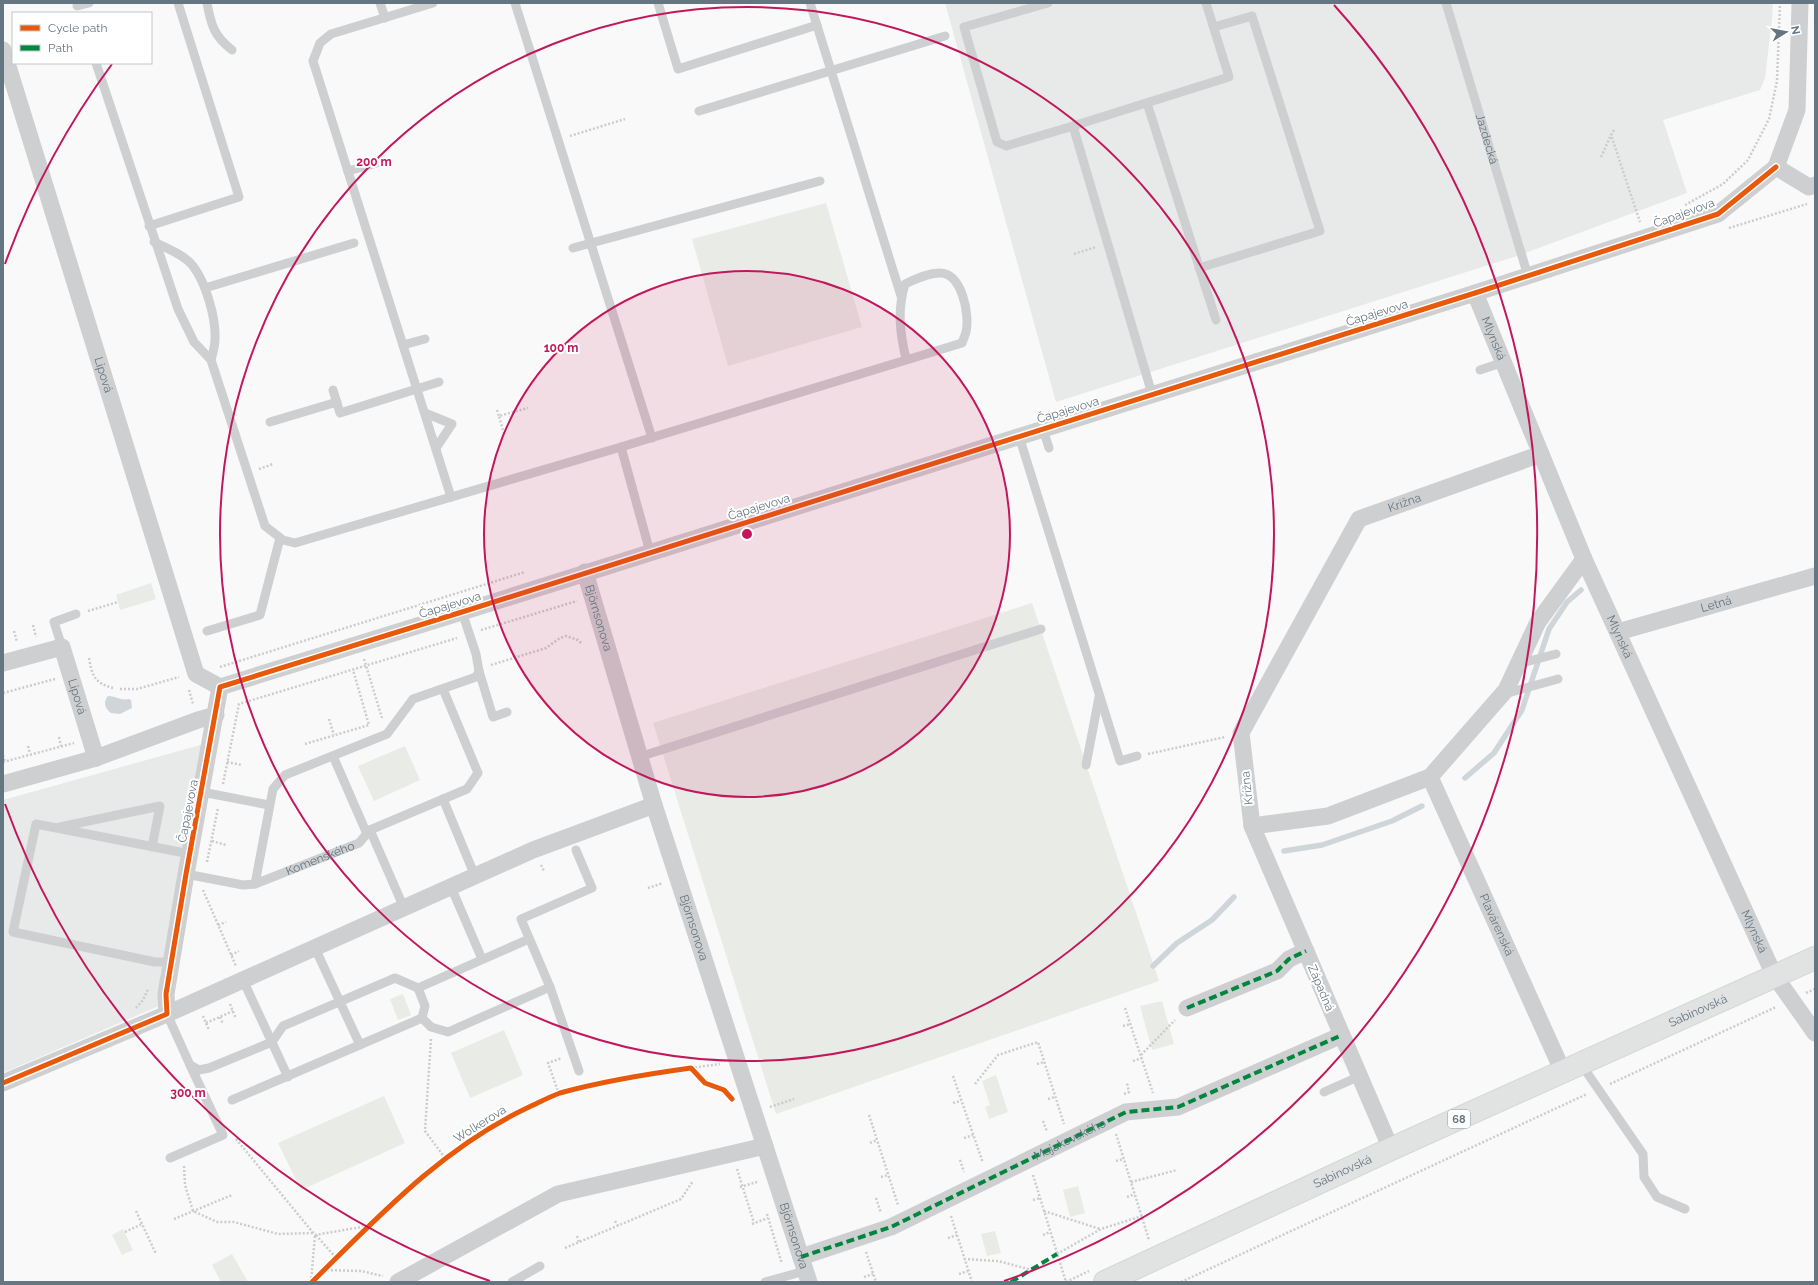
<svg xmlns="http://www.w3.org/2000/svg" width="1818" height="1285" font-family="Raleway,sans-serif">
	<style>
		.built { fill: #e8e9e9 }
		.green { fill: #e8ebe6 }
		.water { fill: #ced6d9 }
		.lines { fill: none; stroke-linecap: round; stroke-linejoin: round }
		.stream { stroke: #ced6d9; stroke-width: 5.5 }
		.primary-casing { stroke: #d5d6d7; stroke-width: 24 }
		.path { stroke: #cbcccd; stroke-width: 2.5; stroke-dasharray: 2 2; stroke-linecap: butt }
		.lane { stroke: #cecfd0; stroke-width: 9 }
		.street { stroke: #cecfd0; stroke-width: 17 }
		.primary { stroke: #e1e2e2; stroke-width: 22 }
		.quiet { stroke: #00873e; stroke-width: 4; stroke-dasharray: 8 4; stroke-linecap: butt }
		.cycleway-casing { stroke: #fff; stroke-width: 8 }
		.cycleway { stroke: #e8590c; stroke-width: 5 }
		.ring { fill: none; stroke: #c2185b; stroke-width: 2 }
		.labels { text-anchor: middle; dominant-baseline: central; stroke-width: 4; stroke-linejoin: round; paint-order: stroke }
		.shield { fill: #fff; stroke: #939fa8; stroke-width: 1 }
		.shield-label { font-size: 11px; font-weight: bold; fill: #657683 }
		.street-label { font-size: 12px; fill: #657683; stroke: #fff }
		.centre { fill: #c2185b; stroke: #fff; stroke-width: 2 }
		.ring-label { font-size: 12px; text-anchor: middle; font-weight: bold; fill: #c2185b; stroke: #fff; stroke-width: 4; stroke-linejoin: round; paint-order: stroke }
	</style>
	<rect width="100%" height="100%" fill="#f9f9f9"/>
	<path class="built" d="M945,3H1773L1772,19L1765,78L1760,90L1663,120L1687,193L1517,256L1056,402Z
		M204,744L166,1003L3,1073V800Z"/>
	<path class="green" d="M826,203L862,327L728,366L692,239Z
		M151,583L156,599L120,610L116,595Z
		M1032,603L1159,981L776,1114L653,723Z
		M405,746L420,780L374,801L358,766Z
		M403,994L411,1015L398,1020L390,999Z
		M1162,1001L1174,1044L1152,1050L1140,1006Z
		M504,1030L523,1075L470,1098L451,1053Z
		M996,1075L1008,1112L989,1119L985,1107L990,1105L982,1081Z
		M384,1096L405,1143L301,1190L278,1143Z
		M1078,1186L1085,1213L1070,1217L1063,1190Z
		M123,1229L133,1250L122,1255L112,1235Z
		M995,1231L1001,1253L987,1256L981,1234Z
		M232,1254L248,1282H221L212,1265Z"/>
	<path class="water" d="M108,696C116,696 121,701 129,699L131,700L132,708L120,714L111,713C106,709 102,703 108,696Z"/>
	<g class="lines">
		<path class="stream" d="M1465,778L1494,753L1522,710L1549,629L1567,602L1581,590
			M1284,851L1322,845L1392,821L1422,806
			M1153,966L1177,943L1212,920L1234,897"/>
		<g class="primary-casing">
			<g id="primary">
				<path id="s11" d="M1105,1282L1391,1149L1815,958"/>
			</g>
		</g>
		<path class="path" d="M1614,130L1611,135L1640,222
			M570,136L625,119
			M1601,157L1611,135
			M1685,205L1723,184L1748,160L1769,119L1777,81L1780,3
			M1729,228L1807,204
			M1074,254L1096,247
			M497,410L499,416
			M504,434L499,416L528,408
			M259,469L273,464
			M88,611L118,602
			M33,625L36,637
			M481,630L577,601
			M14,631L17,642
			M89,658C92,675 94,683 113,688
			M364,659L382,718
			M491,665L546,648L560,638L566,636L578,640L581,643
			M220,667L525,572
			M120,689H137L179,677
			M189,690L193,704
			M3,693L55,679
			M329,719L334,735
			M59,737L61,746
			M305,744L369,725L353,670
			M28,746L30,754
			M1148,754L1225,737
			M3,755L5,762
			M3,762L74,743
			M227,762L242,765
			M223,784L239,704L457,638
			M212,841L226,845
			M207,862L218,808
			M541,865L544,871
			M648,888L663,883
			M203,890L236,966
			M218,925L226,922
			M231,955L239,951
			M1806,993L1815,989
			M230,1004L236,1019
			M136,1008L143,1000L148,989
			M1125,1008L1153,1093
			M203,1016L209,1030
			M220,1017L223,1024
			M206,1023L233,1011
			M1123,1026L1131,1024
			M431,1039L425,1131L445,1158
			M1141,1055L1175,1020
			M1133,1061L1142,1058
			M1037,1064L1044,1062
			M691,1068L720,1064
			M953,1076L983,1163
			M975,1084L998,1055L1038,1042L1064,1124
			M1610,1084L1776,1007
			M559,1094L548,1063L562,1058
			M1124,1094L1129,1092L1127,1083
			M1048,1099L1055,1097
			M953,1103L961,1101
			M770,1107L794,1099
			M869,1115L898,1205
			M1043,1121L1047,1132
			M1116,1134L1149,1240
			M964,1138L973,1135
			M236,1139L315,1235L367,1226
			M870,1143L877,1140
			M960,1160L964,1172
			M1116,1161L1124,1159
			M184,1166L185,1185L193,1211L217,1222H234L278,1234L313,1233
			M737,1169L754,1223
			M1033,1175L1066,1282
			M881,1177L888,1175
			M1131,1182L1177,1170
			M740,1187L757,1182
			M1127,1197L1135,1194
			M876,1198L881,1213
			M1033,1200L1040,1198
			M136,1211L156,1254
			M1044,1211L1100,1229
			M767,1214L782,1264
			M951,1216L972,1282
			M174,1219L232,1195
			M615,1221L618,1226
			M752,1224L768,1218
			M125,1232L142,1224
			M316,1235L336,1258
			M1043,1235L1050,1232
			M577,1236L579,1242
			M948,1238L957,1235
			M565,1248L681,1199L693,1181
			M866,1252L876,1282
			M1057,1254L1101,1229L1142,1216
			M964,1259L998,1261L1032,1270
			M323,1270L361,1271L383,1276
			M959,1274L968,1271
			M864,1277L873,1274
			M311,1282L315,1235
			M1066,1282L1089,1271
			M1181,1282L1587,1094"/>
		<g class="lane">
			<path d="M207,3C211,25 214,36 232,50"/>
			<path d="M380,3L385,18"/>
			<path d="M433,3L331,34L320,43L313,61L451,497"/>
			<path d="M515,3L652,438"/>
			<path d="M658,3L678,69L817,25"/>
			<path d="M810,3L901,296"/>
			<path d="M1048,3L964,27L997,142L1006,146L1073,126"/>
			<path id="s1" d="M1446,3L1528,276"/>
			<path d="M77,6L89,3"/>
			<path d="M96,63L178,309L194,342L211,360L265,526L283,540L295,543L621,447"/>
			<path d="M1147,103L1216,320"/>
			<path d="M699,111L945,36"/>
			<path d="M348,171L384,161"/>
			<path d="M149,226L239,197L178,3"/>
			<path d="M154,242C165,247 186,256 193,266C206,283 216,318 215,339C215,346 213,353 211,360"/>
			<path d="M573,248L820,181"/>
			<path d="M1199,268L1320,231L1252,16L1214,27"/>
			<path d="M205,288L354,243"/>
			<path d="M403,345L425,339"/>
			<path d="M1480,370L1504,362"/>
			<path d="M333,390L340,413L439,382"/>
			<path d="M1152,394L1073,126L1229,77L1206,3"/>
			<path d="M425,413L452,424L436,448"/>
			<path d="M270,422L337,402"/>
			<path d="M1043,429L1049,448"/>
			<path d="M1019,436L1120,761L1137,756"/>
			<path d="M650,552L621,447L962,343C963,340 965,336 966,332C970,315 962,273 940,273C928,273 916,279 905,284C897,310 900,333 906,359"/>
			<path d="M207,631L260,615L280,538"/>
			<path d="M62,647L54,622L76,614"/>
			<path d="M1518,664L1556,654"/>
			<path d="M479,671L493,717L507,712"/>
			<path d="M1504,694L1558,679"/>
			<path d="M333,756L367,834"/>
			<path d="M639,757L1041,629"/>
			<path d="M1086,765L1099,697"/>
			<path d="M202,792L269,805"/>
			<path d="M443,799L475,876"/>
			<path d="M60,827L160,806L152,847"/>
			<path d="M370,830L404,908"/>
			<path d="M576,850L592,888L521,919L550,987L579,1071"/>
			<path id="s2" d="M186,874L243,885L255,884L359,843L370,830L467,789L478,773L443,689"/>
			<path d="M255,884L273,789L285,775L387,734L413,699L476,677L479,671L476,654L462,612"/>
			<path d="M451,887L482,959"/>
			<path d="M315,948L360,1045"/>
			<path d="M171,962H155L13,932L36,824L190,854"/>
			<path d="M243,980L288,1077"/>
			<path d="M418,988L425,1006L422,1018"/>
			<path d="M167,1014L190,1065L199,1070L209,1068L272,1042L283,1026L395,978L418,988L529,939"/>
			<path d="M1581,1064L1643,1154L1644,1177L1657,1197L1685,1209"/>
			<path d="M1324,1092L1360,1076"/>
			<path d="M232,1100L422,1018L431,1027L448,1032L550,987"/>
			<path d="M170,1158L223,1135L190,1065"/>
			<path d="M512,1282L540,1266"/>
			<path d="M765,1282L805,1271"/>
		</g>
		<g class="street">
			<path id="s3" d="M3,50L196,674L220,687"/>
			<path d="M1776,167L1797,110L1800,3"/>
			<path d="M1776,167L1809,187L1815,185"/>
			<path id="s4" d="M1475,293L1584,559L1774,975L1815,1033"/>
			<path id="s5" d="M585,572L654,805L809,1282"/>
			<path id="s6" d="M1618,632L1815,576"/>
			<path id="s7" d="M3,663L62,647L96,758"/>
			<path id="s8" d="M1430,777L1563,1072"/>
			<path d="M3,784L96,758L198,720L216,715"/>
			<path d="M1252,826L1328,816L1430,777L1506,690L1538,622L1584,559"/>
			<path d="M1187,1008L1277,971L1289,959L1306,951"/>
			<path d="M167,1014L533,850L654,805"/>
			<path d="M3,1083L167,1014L166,994L186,874L220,687L462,612L1475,293L1718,214L1776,167"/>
			<path id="s9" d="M1391,1149L1252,826L1241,733L1359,519L1541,454"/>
			<path id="s10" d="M801,1257L891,1227L1126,1112L1178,1107L1342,1035"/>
			<path d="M398,1282L558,1194L765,1146"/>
		</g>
		<use href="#primary" class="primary"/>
		<path class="quiet" d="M1187,1008L1277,971L1289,959L1306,951
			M801,1257L891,1227L1126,1112L1178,1107L1342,1035
			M1011,1282L1057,1254"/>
		<g class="cycleway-casing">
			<path id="cycleway" d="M3,1083L167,1014L166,994L186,874L220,687L462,612L1475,293L1718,214L1776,167
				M312,1282C378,1217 442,1148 527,1108C538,1103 549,1097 560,1093C603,1081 647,1074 691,1068L705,1083L724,1090L732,1099"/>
		</g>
		<use href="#cycleway" class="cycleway"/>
	</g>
	<circle cx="747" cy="534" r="263" fill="#c2185b" fill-opacity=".12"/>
	<g class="ring">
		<circle cx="747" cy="534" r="263"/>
		<circle cx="747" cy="534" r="527"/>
		<path d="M490 1281A790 790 0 0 1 5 804M5 264A790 790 0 0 1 112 64M1334 5A790 790 0 0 1 1004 1281"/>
	</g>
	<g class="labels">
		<rect class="shield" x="1448" y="1110" width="22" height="18" rx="3"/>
		<g class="shield-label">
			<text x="1459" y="1119">68</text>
		</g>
		<g class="street-label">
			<text stroke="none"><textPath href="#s1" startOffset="142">Jazdecká</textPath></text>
			<text transform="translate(1684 213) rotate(-20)">Čapajevova</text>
			<text transform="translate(1377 313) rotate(-17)">Čapajevova</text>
			<text stroke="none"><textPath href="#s4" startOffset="49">Mlynská</textPath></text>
			<text stroke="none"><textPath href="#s3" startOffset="340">Lipová</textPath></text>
			<text transform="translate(1068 410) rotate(-17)">Čapajevova</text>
			<text stroke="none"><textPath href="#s9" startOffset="738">Krížna</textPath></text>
			<text transform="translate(759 507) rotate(-17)">Čapajevova</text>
			<text stroke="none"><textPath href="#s6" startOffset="102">Letná</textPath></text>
			<text transform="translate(450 605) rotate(-17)">Čapajevova</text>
			<text stroke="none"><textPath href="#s5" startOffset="48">Björnsonova</textPath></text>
			<text stroke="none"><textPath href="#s4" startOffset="373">Mlynská</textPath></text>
			<text stroke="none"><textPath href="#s7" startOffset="113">Lipová</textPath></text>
			<text transform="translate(1247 788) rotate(-96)">Krížna</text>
			<text transform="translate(188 811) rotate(-79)">Čapajevova</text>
			<text stroke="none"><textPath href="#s2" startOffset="140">Komenského</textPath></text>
			<text stroke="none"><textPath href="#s8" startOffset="162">Plavárenská</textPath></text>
			<text stroke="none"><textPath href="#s5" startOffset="372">Björnsonova</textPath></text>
			<text stroke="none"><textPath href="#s4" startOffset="697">Mlynská</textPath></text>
			<text transform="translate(1321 988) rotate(67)">Západná</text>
			<text stroke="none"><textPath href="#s11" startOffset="652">Sabinovská</textPath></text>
			<text transform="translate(480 1124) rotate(-32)">Wolkerova</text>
			<text stroke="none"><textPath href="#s10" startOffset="294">Majakovského</textPath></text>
			<text stroke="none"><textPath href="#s11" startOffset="262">Sabinovská</textPath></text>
			<text stroke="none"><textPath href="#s5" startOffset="696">Björnsonova</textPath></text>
		</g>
	</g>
	<circle cx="747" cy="534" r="6" class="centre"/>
	<g class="ring-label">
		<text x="374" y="166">200 m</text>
		<text x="561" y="352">100 m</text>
		<text x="188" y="1097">300 m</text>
	</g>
	<rect width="1818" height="1285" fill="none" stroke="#657683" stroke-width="8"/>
	<rect x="12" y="12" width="140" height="52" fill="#ffffff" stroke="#c1c8cd"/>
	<rect x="20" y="25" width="20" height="6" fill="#e8590c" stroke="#c1c8cd"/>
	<text x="48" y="32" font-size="12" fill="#657683">Cycle path</text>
	<rect x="20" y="45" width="20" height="6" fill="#00873e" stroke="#c1c8cd"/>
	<text x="48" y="52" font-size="12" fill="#657683">Path</text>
	<g transform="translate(1786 32) rotate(79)" stroke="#ffffff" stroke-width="3" paint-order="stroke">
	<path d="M0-3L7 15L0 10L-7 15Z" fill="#657683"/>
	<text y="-6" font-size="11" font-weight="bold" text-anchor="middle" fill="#657683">N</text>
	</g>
</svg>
